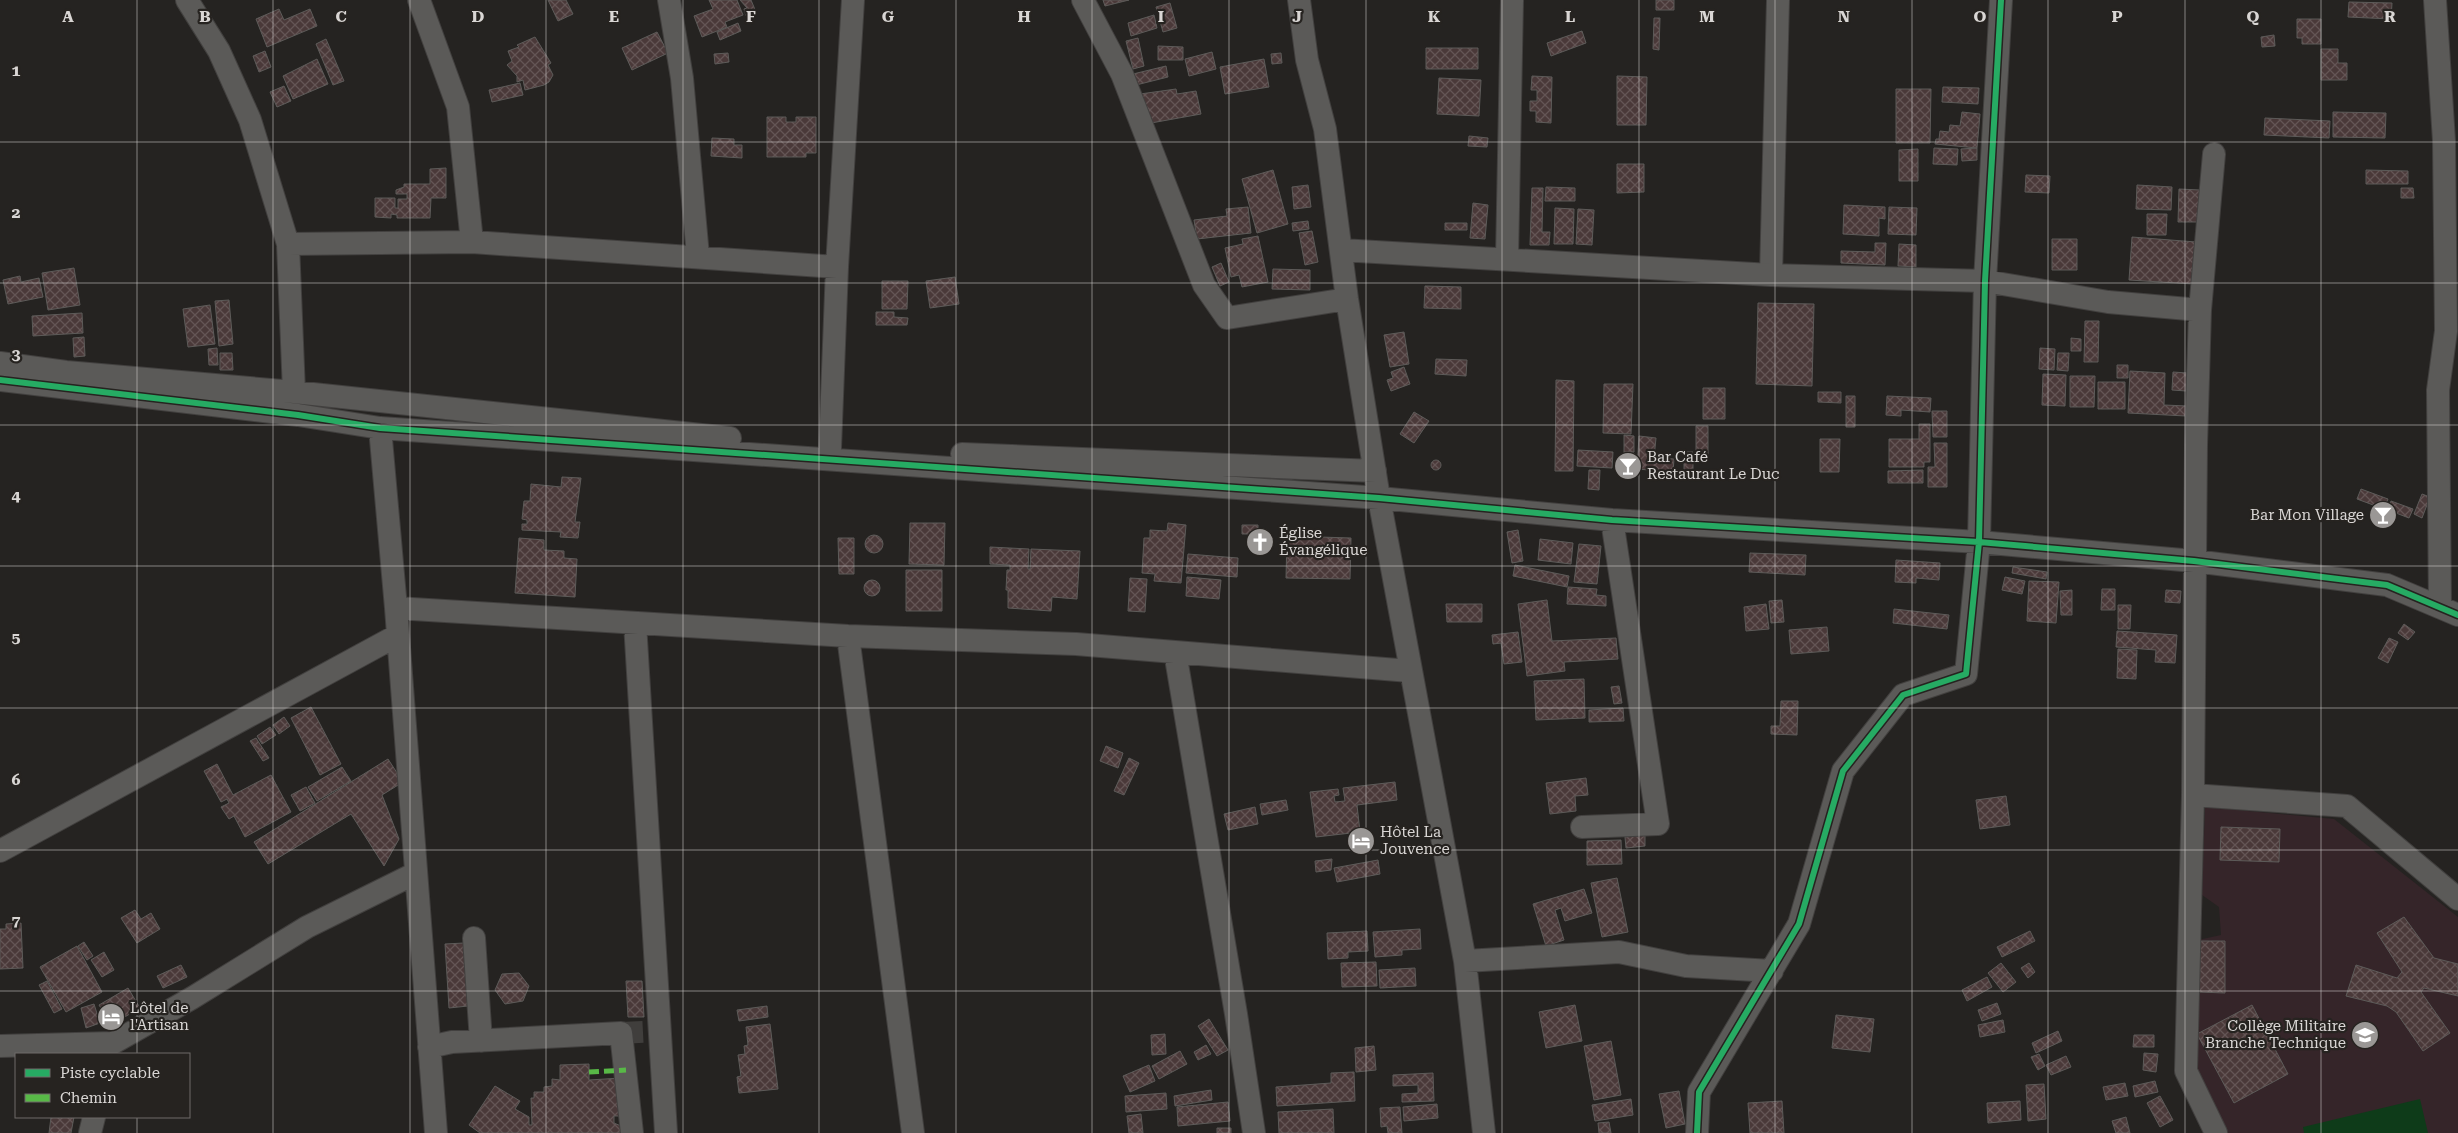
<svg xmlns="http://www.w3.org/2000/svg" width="2458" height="1133" font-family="'Roboto Serif',serif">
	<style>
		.education { fill: #352529 }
		.park { fill: #0e3b19 }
		.building { fill: url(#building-cross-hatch); stroke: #5d5b59 }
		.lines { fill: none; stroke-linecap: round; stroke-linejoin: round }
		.street-tunnel { stroke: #403e3c; stroke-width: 22; stroke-dasharray: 22 11; stroke-linecap: butt }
		.street-casing { stroke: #42403f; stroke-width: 24 }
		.street { stroke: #5b5a58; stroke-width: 22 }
		.quiet { stroke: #58b947; stroke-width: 5; stroke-dasharray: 10 5; stroke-linecap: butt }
		.cycleway-casing { stroke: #262320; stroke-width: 9 }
		.cycleway { stroke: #26ab63; stroke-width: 6 }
		.grid { fill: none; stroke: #d9d6d4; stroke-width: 1; stroke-opacity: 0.55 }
		.labels { text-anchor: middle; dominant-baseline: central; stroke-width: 4.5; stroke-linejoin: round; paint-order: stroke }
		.poi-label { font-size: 15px; fill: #d9d6d4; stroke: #262320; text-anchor: start }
		.grid-label { font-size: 16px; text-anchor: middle; font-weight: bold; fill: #d9d6d4; stroke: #262320; stroke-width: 4.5; stroke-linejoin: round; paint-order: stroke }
	</style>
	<defs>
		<pattern id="building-cross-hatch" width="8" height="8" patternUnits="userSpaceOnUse" patternTransform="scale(1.25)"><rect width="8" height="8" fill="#4a3939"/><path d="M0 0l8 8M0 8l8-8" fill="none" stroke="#645555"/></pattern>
	</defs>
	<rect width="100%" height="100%" fill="#252321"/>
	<path class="education" d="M2205,807L2334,819L2458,917V1133H2226L2192,1068L2198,940L2221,935L2219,907L2202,895Z"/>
	<path class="park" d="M2420,1099L2428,1133H2304L2303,1127Z"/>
	<path class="building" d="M548,0H566L573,14L558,21Z
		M709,0H737L743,15L725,22L727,27L702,37L694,16L713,9Z
		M740,0H751L756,12L746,16L744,9L747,8Z
		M1103,0H1129L1105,6Z
		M1656,0H1674V10H1656Z
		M2349,2L2392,3L2391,19L2348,17Z
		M1170,3L1177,28L1163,32L1156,7Z
		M279,9L284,20L310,9L317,26L267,47L256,19Z
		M1154,15L1157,28L1131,36L1128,23Z
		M1654,18H1660L1659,50L1653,49Z
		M2297,19H2321V44H2302V38H2297Z
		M738,23L741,31L720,40L717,32Z
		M1582,31L1586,43L1551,56L1547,43Z
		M657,32L668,53L632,70L622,48Z
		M2274,35L2275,46L2262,47L2261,37Z
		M535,37L551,63L548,65L553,75L549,82L544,85L525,90L523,80L517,82V76L507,65L512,61L508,51L519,47L517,45Z
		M1138,38L1144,66L1133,69L1126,41Z
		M326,39L344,81L333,85L316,44Z
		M1158,46L1183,47V60H1158Z
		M1426,48H1478V69H1426Z
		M2321,49H2338V63H2347V80H2321Z
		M265,51L271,67L259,72L253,56Z
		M1212,52L1216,69L1189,76L1185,59Z
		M728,53L729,62L715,64L714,54Z
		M1281,53L1282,63L1272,64L1271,54Z
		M317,59L328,84L293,99L283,76Z
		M1264,59L1269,87L1225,94L1220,67Z
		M1166,66L1168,77L1136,85L1133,74Z
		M1532,76L1552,77L1551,123L1536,122V111H1530V101H1537V90H1531Z
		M1617,76L1647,77L1646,125H1617Z
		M1439,78L1481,80L1479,116L1437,114Z
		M520,83L523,95L492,102L489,90Z
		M284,86L291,101L277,107L270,92Z
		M1943,87L1979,88L1978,104L1942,102Z
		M1176,89L1177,94L1196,91L1201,114L1151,123L1140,94Z
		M1896,89H1931L1930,143H1896Z
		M1962,112L1980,114L1977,148L1935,144L1936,139H1939L1940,131L1949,132L1950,125L1960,126Z
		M2333,112L2386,113L2385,138L2333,137Z
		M767,117H786V122H796V117H816V153H806V157H767Z
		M2265,118L2330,121L2329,138L2264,135Z
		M1469,136L1488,138L1487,147L1468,146Z
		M712,138L734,139V145H742V158L711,156Z
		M1934,148L1958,149L1957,165L1933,164Z
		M1977,148V160L1962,161L1961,149Z
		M1918,149V181H1899V150Z
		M1617,164H1644V192L1617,193Z
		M446,168V198H431L430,218H397V215L391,214V218L375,217V198H395V208H398V199H407V194H396V190L404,187V184H430V169Z
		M1273,170L1288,224L1257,233L1242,179Z
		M2366,170L2408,171V184H2366Z
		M2026,175L2050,176L2049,193L2025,192Z
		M1308,185L1311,207L1294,209L1292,187Z
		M2137,185L2172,187L2171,210L2136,209Z
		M1546,187L1575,188V201H1545Z
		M1532,188H1543L1542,232H1550L1549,245H1530Z
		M2401,188H2413L2414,198H2401Z
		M2179,189L2200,190L2199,222H2178Z
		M1473,203L1488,205L1485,239L1470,238Z
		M1844,205L1885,207V219L1879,218V236L1843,234Z
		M1248,207L1251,233L1197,239L1194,220L1227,216L1226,209Z
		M1889,207L1917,208L1916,235L1888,234Z
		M1555,208L1574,209L1573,244H1554Z
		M1578,209L1594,210L1592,245L1576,244Z
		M2147,214H2167L2166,235H2147Z
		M1308,221L1309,229L1293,231L1292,223Z
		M1445,223H1467V230H1445Z
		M1312,231L1318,262L1305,265L1299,233Z
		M1258,236L1268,282L1242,287L1239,275L1231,277L1225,248L1243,244L1242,239Z
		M2132,237L2196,242L2193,284L2129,280Z
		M2052,239H2077V270H2052Z
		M1875,243H1886L1885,265L1841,263V251L1875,252Z
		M1899,244L1916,245V267L1898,266Z
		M1221,263L1229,282L1220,286L1212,267Z
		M74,268L80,305L48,310L42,273Z
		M1273,269L1310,270V290L1272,289Z
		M20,276L21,282L39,278L43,297L8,304L3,280Z
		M955,277L959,304L930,308L926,281Z
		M882,281H908L907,309H882Z
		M1425,286L1461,287V309L1424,308Z
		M229,300L233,344L219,346L215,301Z
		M1758,303L1814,304L1812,386L1756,384Z
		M210,305L215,344L188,347L183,309Z
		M876,312H894V317L908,318L907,325H876Z
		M82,313L83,333L33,336L32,316Z
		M2085,321H2099L2098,362H2084Z
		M1404,332L1409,364L1390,367L1384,335Z
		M84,337L85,356L74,357L73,338Z
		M2071,338L2081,339V351H2071Z
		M217,348L218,365H209L208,349Z
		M2040,348L2055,349L2054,370L2039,369Z
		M220,353H232L233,370H220Z
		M2058,353H2069L2068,371L2057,370Z
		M1436,359L1467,360L1466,376L1435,374Z
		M2117,365H2128V378H2117Z
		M1404,367L1410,384L1391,391L1387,380L1393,378L1391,372Z
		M2130,371L2165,373L2164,405L2187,406L2186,416L2128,413Z
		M2173,372L2187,373L2186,391L2172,390Z
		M2043,374L2066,375L2065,406L2042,405Z
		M2070,376H2095L2094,407H2070Z
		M1556,380L1574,381L1573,471H1555Z
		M2098,382H2125V409H2098Z
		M1604,384H1633L1631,434L1603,433Z
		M1703,388H1725V419H1703Z
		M1818,392H1841V403L1818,402Z
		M1846,396H1855V427H1846Z
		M1887,396L1931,398L1930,412L1901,410V416L1886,415Z
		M1932,411H1947V437H1933Z
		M1414,412L1429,421L1414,443L1400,434Z
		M1919,424H1930V462H1924V467H1889V439H1919Z
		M1696,426H1708V455H1696Z
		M1624,435L1634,436V452H1624Z
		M1639,436L1656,438L1654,458L1674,459L1673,472L1637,469Z
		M1820,439H1840L1839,472H1820Z
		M1934,443H1947V487H1928V467H1935Z
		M1578,450L1613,452L1612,468L1577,466Z
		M1684,452H1693V472H1684Z
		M1623,453H1634L1633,470L1622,469Z
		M1431 465a5 5 0 1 1 10 0a5 5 0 1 1-10 0Z
		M1589,470H1600L1599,490L1588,489Z
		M1923,470V483H1888V471Z
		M562,477L581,478L575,522H580L578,538L560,537L561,532L522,530V524H527V520L522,519L524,501H530L531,484L561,487Z
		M2361,489L2388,499L2384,509L2357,499Z
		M2422,494L2430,497L2422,518L2414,514Z
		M2391,501L2413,509L2409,518L2388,510Z
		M910,523H945L944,565L909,564Z
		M1168,523L1186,525L1181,583L1154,581L1155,574L1142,573L1144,538H1150V530L1167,531Z
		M1242,525H1258V534H1242Z
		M1518,530L1523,561L1512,563L1507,532Z
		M865 544a9 9 0 1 1 18 0a9 9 0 1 1-18 0Z
		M1287,536L1351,538L1350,579L1286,578Z
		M519,538L544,540V550L564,551V558L577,559L575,597L515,593Z
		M838,538H854V574H839Z
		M1540,539L1573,543L1571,564L1538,560Z
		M1579,544L1601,546L1597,584L1574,582Z
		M990,547L1029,549L1028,569H1030L1031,549L1080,551L1077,599L1052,597L1051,611L1008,608V590H1006L1007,570H1010V565L990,564Z
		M1750,553L1806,555L1805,575L1749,572Z
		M1188,554L1238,558L1237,577L1186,573Z
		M1896,560L1940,563L1939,580L1916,578V583L1895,582Z
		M1515,565L1569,576L1567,587L1513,576Z
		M2013,567L2047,572L2046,579L2012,573Z
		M906,570H942V611H906Z
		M1187,577L1221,580L1219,599L1186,596Z
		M2005,577L2025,581L2022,594L2002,590Z
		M1130,578L1147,579L1145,612L1128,611Z
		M864 588a8 8 0 1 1 16 0a8 8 0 1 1-16 0Z
		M2029,581L2059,582L2056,623L2027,621Z
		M1568,587L1597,589L1596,595L1606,596V606L1567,604Z
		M2102,589H2115V610H2101Z
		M2072,590V615H2061L2060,591Z
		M2166,590L2181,591L2180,603L2165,602Z
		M1547,600L1552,641L1616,638L1618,659L1564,662L1565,671L1527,676L1518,604Z
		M1782,600L1784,622L1771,623L1769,601Z
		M1446,604H1482V622H1447Z
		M1766,604L1769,629L1746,631L1744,607Z
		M2118,605H2131L2130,629H2118Z
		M1894,609L1949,615L1947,629L1893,623Z
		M2404,624L2415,632L2408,640L2398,633Z
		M1827,627L1829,651L1791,654L1789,630Z
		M2117,631L2177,635L2175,663L2155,662L2156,650L2116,647Z
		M1518,632L1522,662L1504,664L1501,643L1493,644L1492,635Z
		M2389,638L2398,642L2388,663L2378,658Z
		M2118,649L2137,650L2136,679L2117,678Z
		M1584,679L1585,718L1536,720L1534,681Z
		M1619,686L1622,703L1614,704L1611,687Z
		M1781,701H1798L1797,735L1771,734V726H1780Z
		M311,707L341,764L320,775L291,718Z
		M1623,708L1624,721L1589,722V710Z
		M284,717L290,726L279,734L273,725Z
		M270,727L276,735L262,744L257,736Z
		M256,738L269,758L263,761L250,741Z
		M1106,746L1123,753L1118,768L1100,761Z
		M1129,758L1139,763L1124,795L1114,791Z
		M388,759L403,782L382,795L399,839L384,866L351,814L268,864L254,842Z
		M217,764L233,795L271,775L291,812L245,837L234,816L229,819L221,807L229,803L227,799L221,802L204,771Z
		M342,767L351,781L317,801L308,787Z
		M1586,778L1588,795L1575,796L1576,811L1550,814L1546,783Z
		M1395,782L1397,800L1357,805L1360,832L1316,837L1310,792L1338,789L1339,795L1334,796L1335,802L1345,801L1343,788Z
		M306,787L315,803L300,811L291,795Z
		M2006,796L2010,825L1980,829L1976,800Z
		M1286,800L1288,810L1262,815L1260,804Z
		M1255,807L1258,824L1228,830L1224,814Z
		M2221,827L2280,829L2279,862L2220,860Z
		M1645,835V846L1626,848L1625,837Z
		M1621,840L1622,864L1587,865V841Z
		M1332,859L1331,870L1316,872L1315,861Z
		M1378,860L1380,874L1337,882L1334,868Z
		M1617,878L1628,932L1602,937L1591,883Z
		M1584,889L1592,913L1565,921L1561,908L1555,910L1564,940L1546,946L1533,904Z
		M135,910L141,919L151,913L160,929L137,943L121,918Z
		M2404,917L2434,958L2458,964V996L2424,988L2421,992L2450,1033L2423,1051L2396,1012L2387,1006L2346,996L2356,965L2397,978L2402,972L2377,933Z
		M21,923L23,968L0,969V929H6V924Z
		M1420,929L1421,949L1402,950V955L1375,957L1373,932Z
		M1367,931L1368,951L1348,952V958L1328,959L1327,933Z
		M2030,931L2035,941L2002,957L1997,947Z
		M2199,941H2225V993L2198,992Z
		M84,942L93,956L87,960L78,946Z
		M464,943L468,1006L449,1008L445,944Z
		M77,946L102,992L66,1012L40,967Z
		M104,952L114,970L102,977L91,960Z
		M1376,962L1377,986L1342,987L1341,963Z
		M2001,963L2016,982L2003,992L1988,973Z
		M2029,963L2035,972L2028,978L2021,968Z
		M181,965L187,977L163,988L157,976Z
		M1415,968L1416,986L1380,988L1379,970Z
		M519,973L529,986L523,1001L505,1004L495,990L502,974Z
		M1987,977L1992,987L1967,1001L1962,990Z
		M47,981L62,1009L54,1013L39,985Z
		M626,981H642L644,1017H628Z
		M128,988L140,1008L111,1025L99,1005Z
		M1997,1003L2001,1014L1982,1021L1978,1010Z
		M94,1004L100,1023L86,1028L81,1008Z
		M1575,1005L1582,1041L1546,1048L1539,1012Z
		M2252,1005L2288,1074L2234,1103L2197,1034Z
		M767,1006L768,1017L739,1021L737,1010Z
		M1836,1015L1874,1019L1870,1052L1832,1048Z
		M1209,1019L1228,1050L1217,1056L1198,1026Z
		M2003,1020L2005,1032L1980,1037L1978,1025Z
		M770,1024L778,1089L739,1093L737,1077L741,1076L738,1055L745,1054L744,1046L748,1045L746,1027Z
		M2058,1031L2062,1041L2036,1053L2032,1043Z
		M1165,1034L1166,1054L1152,1055L1151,1035Z
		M2134,1035H2154V1047H2133Z
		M1611,1041L1621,1095L1594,1100L1584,1046Z
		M1206,1045L1211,1054L1198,1060L1194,1052Z
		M1374,1046L1376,1070L1356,1072L1355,1048Z
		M1180,1051L1187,1064L1159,1079L1152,1066Z
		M2144,1053L2158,1054L2156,1072L2143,1070Z
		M2039,1054L2045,1066L2038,1070L2031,1057Z
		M2066,1056L2071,1067L2051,1075L2046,1065Z
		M589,1064V1080L621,1078L622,1116H614V1123L621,1126L628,1133H480L469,1125L495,1086L520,1101L515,1109L529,1117V1125H532L531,1098H534V1092H544V1087L552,1086V1079L560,1080V1065Z
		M1149,1065L1155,1081L1130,1092L1123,1076Z
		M1354,1072L1355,1101L1277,1106L1276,1087L1331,1083V1073Z
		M1433,1073L1434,1101L1402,1102V1094L1418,1093V1085L1393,1086V1075Z
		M2155,1081L2158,1092L2135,1097L2133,1086Z
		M2125,1083L2128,1096L2106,1100L2103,1087Z
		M2044,1084L2046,1119L2028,1121L2026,1085Z
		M1211,1090L1212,1100L1175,1106L1174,1096Z
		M1679,1091L1685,1124L1666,1128L1659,1094Z
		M1166,1093L1167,1109L1126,1112L1125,1096Z
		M2160,1096L2173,1120L2160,1127L2147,1103Z
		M1631,1099L1633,1115L1595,1121L1592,1105Z
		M1782,1101L1784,1133H1750L1748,1103Z
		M2020,1101L2021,1120L1988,1123L1987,1103Z
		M1228,1102L1230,1121L1178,1126L1177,1107Z
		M1437,1104L1438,1118L1404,1121L1403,1107Z
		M1400,1107L1402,1133H1388L1387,1126L1381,1127L1380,1108Z
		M1333,1109L1334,1133H1279L1278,1112Z
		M1141,1114L1143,1133H1129L1127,1116Z
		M51,1117H74L71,1133H49Z
		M2126,1117L2130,1133H2116L2112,1121Z
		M1609,1122L1611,1133H1599L1598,1123Z
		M1217,1128H1231V1133H1217Z"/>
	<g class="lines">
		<path class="street-tunnel" d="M621,1033L660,1031"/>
		<g class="street-casing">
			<path id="street" d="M187,0L219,51L250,120L288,244L294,392
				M419,0L458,107L472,242
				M669,0L682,78L698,256
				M1083,0L1122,74L1204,285L1227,318L1347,299
				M1299,0L1307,60L1325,129L1347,299L1379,498L1465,961L1484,1133
				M2435,0L2444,141L2446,331L2438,390L2440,607
				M2214,154L2200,310L2196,445L2193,795L2186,1071L2216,1133
				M288,244L472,242L837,267
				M1341,250L1771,275L1985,281L2108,302L2200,310
				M1507,259L1512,0
				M1771,275L1778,0
				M0,363L66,372L294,392L730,438
				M0,380L298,415L380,428L1379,498L1612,520L1979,542L2194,561L2387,585L2458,615
				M380,428L396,608L436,1133
				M830,448L837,267L853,0
				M962,454L1375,471
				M396,608L848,636L1076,644L1410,671
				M635,623L666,1133
				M848,636L913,1133
				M1175,652L1236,1014L1254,1133
				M2193,795L2347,806L2458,899
				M1582,827L1658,824L1612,520
				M0,851L398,635
				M474,938L481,1041
				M1465,961L1619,952L1686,966L1772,971
				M0,1046L113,1043L192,998L307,927L416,873
				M429,1047L452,1042L621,1033L632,1133
				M90,1133L94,1117
				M1697,1133L1699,1092L1799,924L1843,771L1903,695L1966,674L1979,542L1985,281L2001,0"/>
		</g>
		<use href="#street" class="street"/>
		<path class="quiet" d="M589,1072L626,1070"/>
		<g class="cycleway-casing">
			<path id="cycleway" d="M0,380L298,415L380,428L1379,498L1612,520L1979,542L2194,561L2387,585L2458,615
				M1697,1133L1699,1092L1799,924L1843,771L1903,695L1966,674L1979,542L1985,281L2001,0"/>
		</g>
		<use href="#cycleway" class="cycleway"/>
	</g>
	<path class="grid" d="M137,0V1054M273,0V1133M410,0V1133M546,0V1133M683,0V1133M819,0V1133M956,0V1133M1092,0V1133M1229,0V1133M1366,0V1133M1502,0V1133M1639,0V1133M1775,0V1133M1912,0V1133M2048,0V1133M2185,0V1133M2321,0V1133M0,142H2458M0,283H2458M0,425H2458M0,566H2458M0,708H2458M0,850H2458M0,991H2458M137,1117V1133"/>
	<defs>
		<g id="bar-disc" transform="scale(1.4375)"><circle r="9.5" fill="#9a9795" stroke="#262320"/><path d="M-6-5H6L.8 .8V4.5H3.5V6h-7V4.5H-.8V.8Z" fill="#fff"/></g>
		<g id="church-disc" transform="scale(1.4375)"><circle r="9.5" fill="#9a9795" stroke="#262320"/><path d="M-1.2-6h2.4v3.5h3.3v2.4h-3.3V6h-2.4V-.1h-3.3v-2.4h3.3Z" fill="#fff"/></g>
		<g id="hotel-disc" transform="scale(1.4375)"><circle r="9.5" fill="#9a9795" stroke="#262320"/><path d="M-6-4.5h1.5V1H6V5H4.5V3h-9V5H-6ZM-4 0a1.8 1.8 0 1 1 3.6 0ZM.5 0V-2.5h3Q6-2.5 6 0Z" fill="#fff"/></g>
		<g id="school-disc" transform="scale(1.4375)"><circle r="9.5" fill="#9a9795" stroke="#262320"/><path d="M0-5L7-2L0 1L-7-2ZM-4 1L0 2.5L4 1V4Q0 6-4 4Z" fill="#fff"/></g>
	</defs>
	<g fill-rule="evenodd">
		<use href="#bar-disc" x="1628" y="466"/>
		<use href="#bar-disc" x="2383" y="515"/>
		<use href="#church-disc" x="1260" y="542"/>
		<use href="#hotel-disc" x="1361" y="841"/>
		<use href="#hotel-disc" x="111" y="1017"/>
		<use href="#school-disc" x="2365" y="1035"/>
	</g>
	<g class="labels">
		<g class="poi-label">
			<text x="1647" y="457">Bar Café<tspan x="1647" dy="17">Restaurant Le Duc</tspan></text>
			<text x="2364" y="515" text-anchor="end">Bar Mon Village</text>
			<text x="1279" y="533">Église<tspan x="1279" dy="17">Évangélique</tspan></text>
			<text x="1380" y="832">Hôtel La<tspan x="1380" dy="17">Jouvence</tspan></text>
			<text x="130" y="1008">Lôtel de<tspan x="130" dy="17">l'Artisan</tspan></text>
			<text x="2346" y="1026" text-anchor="end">Collège Militaire<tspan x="2346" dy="17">Branche Technique</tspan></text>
		</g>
	</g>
	<g class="grid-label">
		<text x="68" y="22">A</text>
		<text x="205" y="22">B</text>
		<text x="341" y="22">C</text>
		<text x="478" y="22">D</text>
		<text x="614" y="22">E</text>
		<text x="751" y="22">F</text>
		<text x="888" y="22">G</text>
		<text x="1024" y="22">H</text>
		<text x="1161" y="22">I</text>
		<text x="1297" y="22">J</text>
		<text x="1434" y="22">K</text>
		<text x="1570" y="22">L</text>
		<text x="1707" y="22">M</text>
		<text x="1844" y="22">N</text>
		<text x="1980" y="22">O</text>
		<text x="2117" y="22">P</text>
		<text x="2253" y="22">Q</text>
		<text x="2390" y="22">R</text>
		<text x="16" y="76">1</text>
		<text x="16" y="218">2</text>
		<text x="16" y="360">3</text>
		<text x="16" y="501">4</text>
		<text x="16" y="643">5</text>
		<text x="16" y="785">6</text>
		<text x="16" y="926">7</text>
	</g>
	<rect x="15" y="1053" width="175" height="65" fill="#262320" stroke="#6e6b68"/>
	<rect x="25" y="1069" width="25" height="8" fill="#26ab63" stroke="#6e6b68"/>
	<text x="60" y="1078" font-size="15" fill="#d9d6d4">Piste cyclable</text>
	<rect x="25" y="1094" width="25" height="8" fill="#58b947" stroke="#6e6b68"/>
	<text x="60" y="1103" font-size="15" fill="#d9d6d4">Chemin</text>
</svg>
